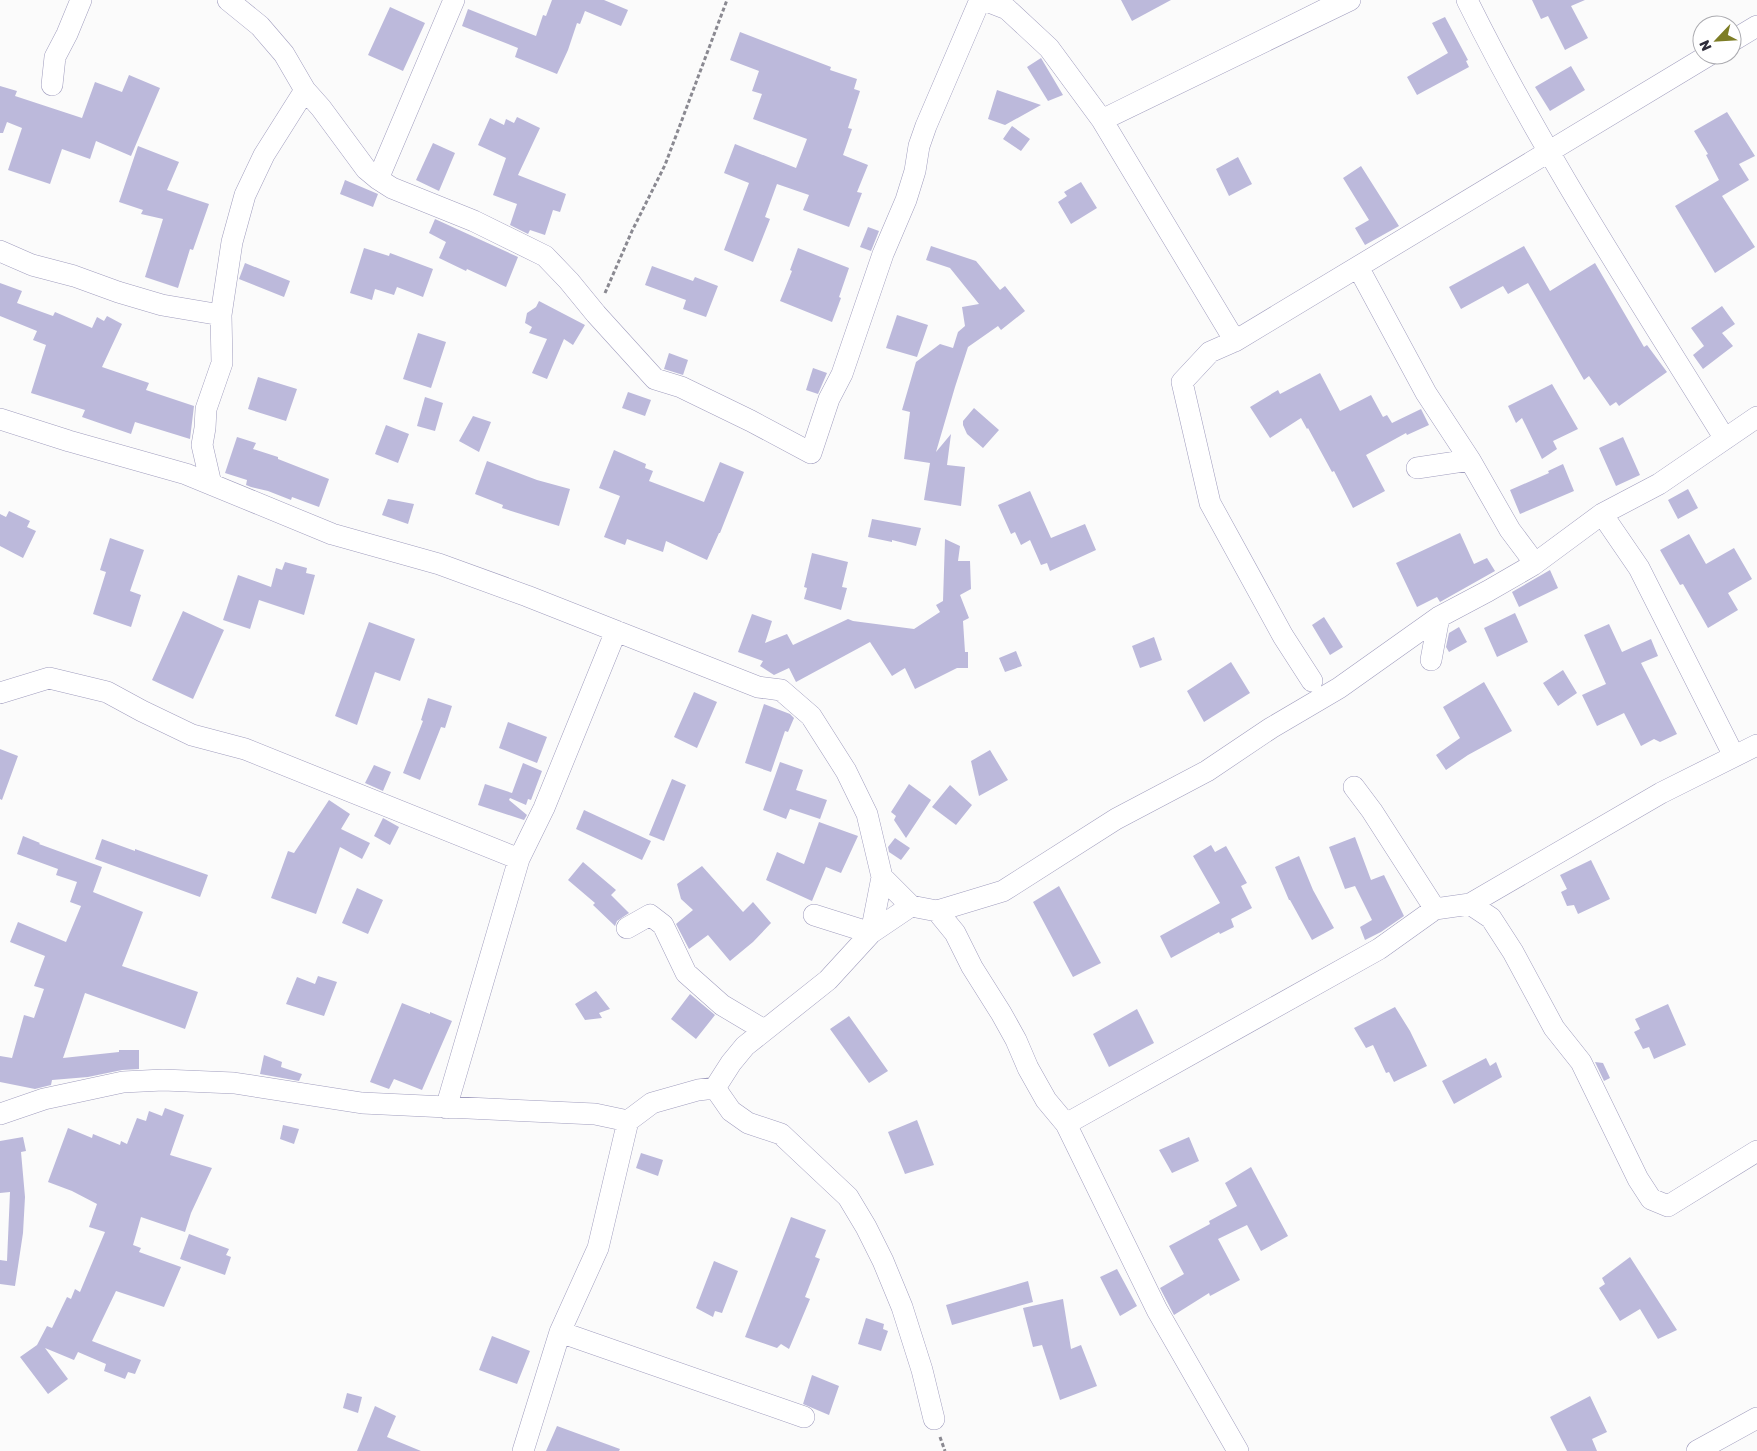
<svg xmlns="http://www.w3.org/2000/svg" width="1757" height="1451" font-family="Rubik,sans-serif">
	<style>
		.building { fill: #bcb9db }
		.lines { fill: none; stroke-linecap: round; stroke-linejoin: round }
		.minor-casing { stroke: #a09dbe; stroke-width: 22 }
		.path { stroke: #8a8991; stroke-width: 3; stroke-dasharray: 4 2.5; stroke-linecap: butt }
		.minor { stroke: #fff; stroke-width: 21 }
	</style>
	<rect width="100%" height="100%" fill="#fbfbfb"/>
	<path class="building" d="M552,0H604L628,10L621,26L585,11L580,24L577,23L568,50L557,74L515,57L518,48L462,26L468,9L536,36L543,15L546,16Z
		M1121,0H1171L1132,21Z
		M1532,0H1585L1571,6L1588,38L1565,50L1548,16L1541,19Z
		M390,7L425,23L403,71L368,55Z
		M1445,17L1468,60L1466,61L1469,67L1417,95L1407,77L1448,53L1432,23Z
		M740,32L831,67L830,70L857,79L854,89L860,91L848,128L852,129L843,155L868,165L857,192L862,193L849,227L803,210L809,195L777,184L765,217L770,219L753,262L724,250L749,183L724,173L735,144L796,168L807,139L753,119L762,94L752,91L759,71L730,60Z
		M1041,58L1063,95L1048,101L1027,67Z
		M1571,66L1585,90L1550,111L1535,87Z
		M129,75L160,88L131,156L96,141L90,159L62,149L50,184L8,170L22,128L7,122L3,133H0V86L17,91L15,96L82,118L95,82L122,92Z
		M997,90L1041,105L1005,125L988,119Z
		M1727,112L1755,156L1739,164L1749,180L1722,196L1755,247L1715,273L1675,206L1719,180L1706,155L1708,154L1694,131Z
		M517,117L540,128L518,175L566,194L560,212L553,210L545,235L530,230L528,234L510,225L517,204L493,195L506,158L478,145L490,118L504,125L506,119L514,123Z
		M1012,126L1030,139L1021,151L1003,139Z
		M433,143L455,153L439,191L416,180Z
		M138,146L179,162L167,190L209,204L193,250L190,249L178,288L145,277L163,219L141,214L143,210L119,202Z
		M1238,157L1252,184L1229,196L1216,169Z
		M1361,166L1399,226L1365,245L1355,228L1369,220L1343,178Z
		M345,180L378,194L373,207L340,194Z
		M1081,182L1097,208L1071,224L1058,202L1067,196L1064,192Z
		M435,219L518,257L506,287L467,269L466,271L439,258L446,242L429,233Z
		M868,227L879,231L871,251L860,247Z
		M931,246L976,261L1000,290L1005,286L1025,311L1001,330L998,326L968,347L955,387L936,452L951,434L947,465L965,467L961,506L924,500L930,463L904,459L910,412L902,410L916,362L940,344L953,348L958,332L965,326L962,307L979,304L950,268L926,260Z
		M1524,246L1550,291L1595,263L1644,347L1647,345L1667,372L1619,406L1616,402L1610,406L1589,376L1584,380L1528,283L1508,294L1503,286L1461,309L1449,287Z
		M364,248L389,256L390,253L433,269L423,297L397,287L394,295L375,289L372,300L350,293Z
		M798,248L849,268L839,297L841,298L832,322L780,301L792,271L790,270Z
		M245,263L290,281L284,297L239,279Z
		M652,266L693,281L695,277L718,286L706,317L683,309L686,300L645,285Z
		M0,283L22,291L17,303L53,316L55,312L92,328L97,317L104,321L107,316L122,324L102,367L149,383L146,390L194,406L190,439L135,422L131,434L82,417L85,410L31,393L46,345L33,340L37,331L0,316Z
		M539,301L585,325L573,345L564,339L547,379L532,373L547,339L529,333L532,327L525,323L527,313L536,307Z
		M1722,306L1735,324L1722,333L1733,346L1703,369L1693,355L1704,346L1691,328Z
		M897,315L928,325L917,357L886,348Z
		M418,333L446,342L431,388L403,379Z
		M669,353L688,360L683,375L664,369Z
		M813,368L827,373L818,394L806,390Z
		M1320,373L1340,411L1371,395L1383,417L1387,415L1392,423L1421,409L1429,425L1407,435L1406,433L1366,455L1385,491L1353,508L1334,471L1332,472L1308,428L1307,429L1301,418L1270,438L1250,407L1278,390L1280,394Z
		M258,377L297,389L286,421L248,409Z
		M1552,384L1578,429L1553,441L1557,449L1542,459L1522,418L1516,423L1508,406Z
		M628,392L651,400L645,416L622,408Z
		M425,397L443,403L435,431L417,426Z
		M974,408L999,430L983,448L967,434L963,425V421Z
		M473,416L491,422L479,452L459,441Z
		M386,425L409,434L398,463L375,454Z
		M237,437L256,443L253,449L278,457V459L329,479L319,507L292,497L291,500L268,491L251,487L246,485L247,480L225,473Z
		M1623,437L1640,475L1616,486L1599,448Z
		M614,450L646,464L645,468L653,471L649,481L704,502L720,462L744,472L720,533H719L707,560L666,541L663,552L627,539L625,545L604,537L620,496L599,488Z
		M487,461L537,480L570,489L559,526L502,508L503,505L475,494Z
		M1563,464L1574,491L1520,514L1510,490L1549,473L1548,471Z
		M1688,489L1698,508L1678,519L1668,500Z
		M1030,491L1051,538L1085,524L1096,550L1050,571L1047,563L1041,565L1030,540L1021,545L1015,532L1011,534L998,505Z
		M388,499L414,504L408,524L382,515Z
		M9,511L30,521L27,527L36,531L23,558L0,546V514L6,517Z
		M872,519L921,528L916,546L892,540V542L868,537Z
		M1460,533L1474,564L1487,558L1495,571L1440,602L1437,597L1417,607L1396,563Z
		M1689,534L1706,564L1734,548L1752,579L1728,593L1738,610L1708,628L1683,584L1680,585L1660,550Z
		M110,538L144,550L130,591L141,595L131,627L93,614L106,572L100,570Z
		M945,539L960,546L958,561H970L971,589L960,595L969,618L963,621L965,652H968V668H957L915,689L905,668L892,676L870,642L796,682L789,668L774,675L760,666L763,661L738,652L752,614L772,621L765,643L787,634L793,645L848,619L853,621L914,629L940,612L936,605L943,601Z
		M812,553L848,562L842,587L847,588L841,610L804,599L807,588L804,587Z
		M285,562L307,568L306,573L315,575L304,615L259,600L250,629L223,620L238,575L271,587L276,568L282,570Z
		M1550,570L1558,588L1519,607L1512,592Z
		M183,611L224,630L193,699L152,680Z
		M1515,613L1528,642L1497,657L1484,628Z
		M1324,617L1343,647L1330,655L1312,625Z
		M369,622L415,639L400,681L375,672L357,725L335,716Z
		M1609,624L1622,652L1651,639L1658,656L1641,663L1677,734L1660,742L1654,739L1641,746L1624,713L1597,726L1582,695L1606,684L1584,635Z
		M1459,627L1467,642L1449,652L1446,647L1449,633Z
		M1154,637L1162,660L1140,668L1132,646Z
		M1016,651L1022,666L1005,672L999,658Z
		M1231,662L1250,693L1204,722L1187,691Z
		M1563,670L1577,693L1558,706L1543,683Z
		M1484,682L1512,731L1468,755L1446,770L1436,755L1460,738L1443,707Z
		M694,692L717,702L697,748L674,737Z
		M428,698L452,706L445,728L441,727L420,780L403,773L423,721L421,720Z
		M764,704L790,714L794,718L788,732L785,731L771,772L745,763Z
		M508,722L547,737L537,763L499,748Z
		M0,749L18,756L2,800L0,799Z
		M990,750L1008,780L979,796L971,761Z
		M780,762L803,770L796,790L827,800L820,819L790,809L786,819L763,810Z
		M523,763L542,771L531,800L528,799L526,805L510,798L509,800L527,815L524,820L478,805L485,784L512,793Z
		M374,765L391,772L383,791L365,783Z
		M672,779L686,785L664,841L649,835Z
		M909,784L931,800L906,838L894,820L896,816L891,812Z
		M950,785L972,805L956,825L932,807Z
		M329,800L350,814L341,829L370,843L362,859L340,847L316,914L271,898L288,851L294,853Z
		M584,810L651,841L642,860L576,829Z
		M383,818L399,827L390,845L374,836Z
		M819,822L858,836L841,873L826,867L812,901L766,880L777,852L804,864Z
		M23,836L40,843L39,844L102,867L93,892L143,912L122,966L198,992L185,1029L85,993L63,1058L119,1052V1050H139V1069L122,1070L88,1077L52,1080L51,1085L35,1089L0,1082V1056L12,1058L24,1015L34,1018L44,989L34,986L45,956L10,942L18,922L66,942L81,906L70,902L77,882L56,875L58,869L17,854Z
		M1355,837L1371,880L1384,875L1404,916L1381,932L1365,940L1360,927L1372,920L1355,886L1345,889L1329,847Z
		M895,838L910,848L901,860L889,852L888,847Z
		M102,839L135,851V849L208,875L200,897L95,859Z
		M1211,845L1215,852L1226,846L1247,883L1241,886L1252,908L1231,919L1234,927L1220,934L1219,932L1171,958L1160,936L1220,903L1193,856Z
		M1299,856L1313,890L1334,928L1312,940L1290,900H1289L1275,867Z
		M1591,860L1610,899L1578,914L1574,905L1567,906L1561,892L1567,889L1560,875Z
		M583,862L616,890L611,895L629,913L617,921L615,926L593,905L595,903L568,880Z
		M702,866L743,912L753,902L771,923L753,942L730,961L708,935L689,949L676,924L693,910L681,899L677,884Z
		M1059,886L1101,963L1073,977L1033,902Z
		M357,888L383,900L368,934L342,923Z
		M318,976L337,982L324,1016L286,1004L297,977L315,984Z
		M596,991L610,1009L599,1013L602,1018L585,1020L575,1004Z
		M690,994L715,1015L696,1039L671,1019Z
		M402,1003L430,1014V1012L452,1021L422,1090L394,1079L389,1089L370,1082Z
		M1668,1004L1686,1045L1654,1059L1649,1047L1643,1049L1634,1032L1640,1029L1635,1019Z
		M1395,1007L1410,1031L1427,1066L1394,1082L1389,1072L1386,1073L1373,1045L1366,1048L1354,1028Z
		M1137,1009L1154,1043L1109,1067L1093,1034Z
		M849,1016L888,1071L869,1083L830,1029Z
		M264,1055L282,1062L281,1067L302,1074L299,1081L260,1074Z
		M1486,1058L1490,1066L1496,1062L1502,1077L1454,1104L1442,1081Z
		M1595,1062L1603,1063L1610,1078L1604,1081Z
		M165,1108L184,1115L170,1155L212,1168L191,1213L185,1232L141,1217L133,1245L141,1248L139,1252L181,1267L164,1307L116,1291L92,1341L141,1360L135,1374L128,1372L125,1379L104,1371L106,1364L78,1352L74,1360L45,1348L68,1379L48,1394L20,1357L37,1345L47,1326L52,1328L67,1297L71,1299L75,1289L80,1292L105,1232L89,1227L97,1204L72,1191L48,1182L68,1128L92,1138L93,1134L120,1145L121,1141L127,1144L137,1118L146,1121L149,1111L162,1116Z
		M917,1120L934,1165L905,1174L888,1132Z
		M283,1125L299,1129L294,1144L280,1139Z
		M23,1137L26,1151L21,1152L25,1197L23,1233L15,1286L0,1284V1260L7,1261L10,1192L0,1193V1141Z
		M1189,1137L1199,1161L1172,1173L1159,1150Z
		M641,1153L663,1160L658,1176L636,1168Z
		M1251,1167L1288,1236L1261,1251L1247,1225L1218,1239L1240,1280L1210,1296L1209,1293L1174,1315L1160,1288L1184,1274L1169,1246L1210,1224L1209,1221L1237,1206L1225,1183Z
		M791,1217L826,1230L815,1257L820,1259L805,1297L810,1299L789,1349L781,1344L777,1348L745,1337Z
		M189,1234L229,1249L226,1255L231,1257L225,1275L180,1259Z
		M1630,1257L1677,1330L1658,1339L1640,1309L1620,1321L1599,1288L1605,1284L1602,1278Z
		M714,1261L738,1271L722,1313L715,1311L713,1317L696,1308Z
		M1117,1269L1137,1306L1120,1316L1100,1277Z
		M1028,1281L1033,1302L952,1325L946,1305Z
		M1063,1299L1071,1349L1081,1345L1097,1386L1060,1400L1042,1345L1033,1347L1023,1308Z
		M866,1318L884,1324L883,1329L888,1331L881,1351L858,1344Z
		M492,1336L530,1351L517,1384L479,1370Z
		M812,1375L839,1386L829,1415L803,1404Z
		M347,1393L362,1397L358,1413L343,1408Z
		M1590,1396L1607,1432L1592,1439L1597,1451H1567L1550,1417Z
		M375,1406L396,1416L387,1437L421,1451H357Z
		M557,1426L620,1449L619,1451H546Z"/>
	<g class="lines">
		<g class="minor-casing">
			<path id="minor" d="M228,0L260,26L284,54L305,90L321,108L366,169L378,179L392,188L474,221L545,256L569,281L596,314L655,379L681,387L751,421L811,453L829,399L842,374L883,254L906,200L915,171L919,146L926,126L980,0
				M984,0L1007,9L1049,48L1102,120L1235,341L1709,55
				M1344,0L1102,120L1350,0
				M1467,0C1542,152 1636,295 1725,439
				M1732,41L1757,26
				M52,85L55,57L67,34L81,0
				M378,179L454,0
				M0,251L32,265L74,276L118,292L162,305L221,315
				M1358,267L1426,393L1470,460
				M1235,341L1210,352L1182,382L1210,503L1283,636L1312,681
				M0,419L69,441L186,474L332,534L439,564L527,596L758,687L781,690L811,716L846,771L867,814L882,877L871,933L911,906L937,911L1003,891L1116,819L1207,771L1271,728L1339,688L1439,617L1488,591L1533,565L1602,514L1659,484L1757,417
				M1417,468L1470,460L1510,530L1528,554L1533,565
				M211,484L202,445L205,428L206,409L222,363L221,315L232,242L245,195L264,155L305,90
				M1602,514L1639,568L1734,756
				M1431,660L1439,617
				M0,693L49,678L107,692L142,711L192,735L245,749L519,859
				M882,877L911,906
				M1470,904L1491,918L1513,952L1554,1028L1581,1062L1638,1179L1651,1199L1668,1206L1757,1151
				M1435,909L1470,904L1661,793L1757,745
				M937,911L955,933L972,967L1001,1013L1016,1040L1028,1068L1046,1100L1066,1124L1157,1310L1238,1451
				M627,928L650,915L663,925L686,973L722,1005L764,1030
				M715,1088L731,1111L748,1123L781,1134L848,1197L866,1227L883,1261L902,1307L922,1370L934,1419
				M446,1108L519,859L544,808L616,631
				M0,1114L44,1099L123,1082L163,1080L234,1083L362,1103L595,1114L628,1121L652,1103L698,1090L715,1088L731,1063L745,1046L828,980L871,933L814,915
				M1066,1124L1379,949L1435,909L1372,811L1354,787
				M560,1332L804,1417
				M523,1451L560,1332L598,1248L628,1121
				M1697,1451L1757,1418"/>
		</g>
		<path class="path" d="M605,293L632,231L665,165L727,0
			M940,1437L945,1451"/>
		<use href="#minor" class="minor"/>
	</g>
	<g transform="translate(1717 40) rotate(245)"><circle r="24" fill="#ffffff" stroke="#ababb0"/>
	<path d="M0-4L9 19L0 12L-9 19Z" fill="#7d7d25"/>
	<text y="-8" font-size="14" font-weight="bold" text-anchor="middle" fill="#2e2c3a">N</text>
	</g>
</svg>
